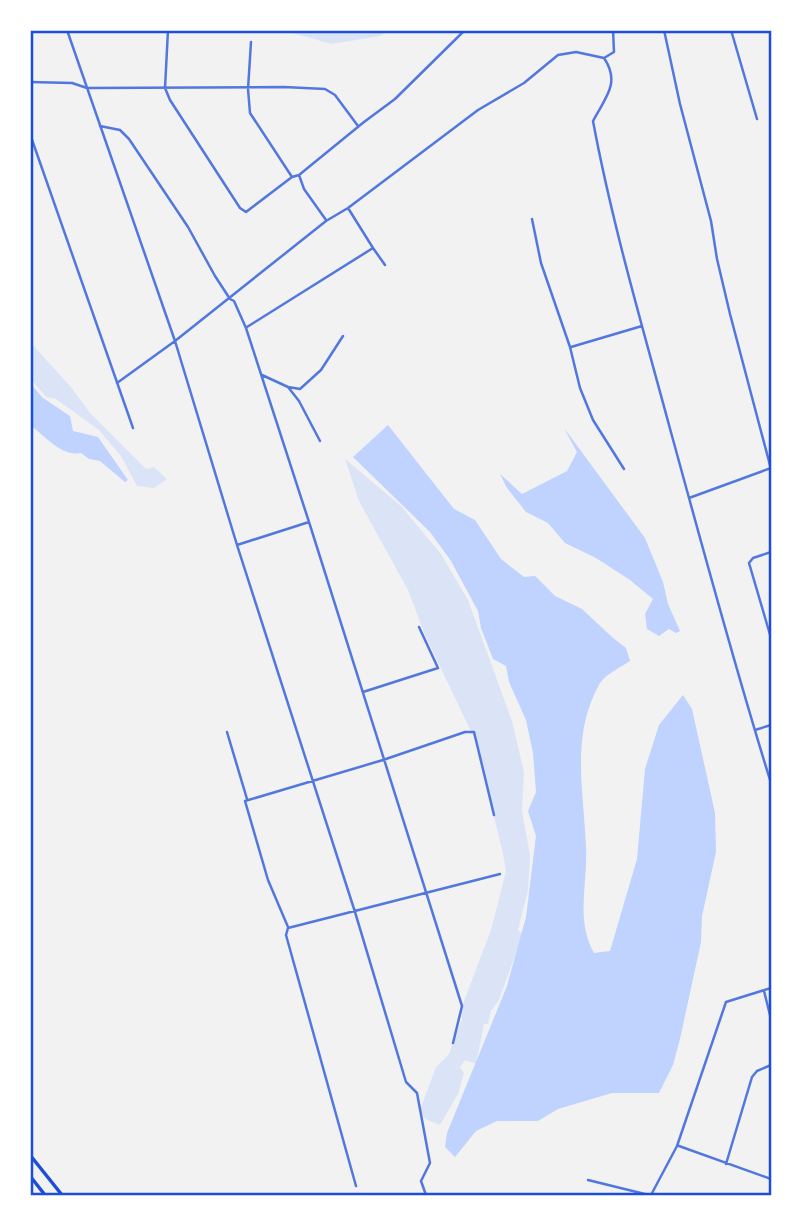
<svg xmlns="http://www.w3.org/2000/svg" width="801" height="1225" font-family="'PT Sans Narrow',sans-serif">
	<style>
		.green { fill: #dbe4f7 }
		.water { fill: #bfd3fe }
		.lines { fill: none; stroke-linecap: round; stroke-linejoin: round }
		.minor { stroke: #5277de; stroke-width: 2.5 }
		.primary { stroke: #1d4ed8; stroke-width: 3.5 }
		.neatline { fill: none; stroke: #1d4ed8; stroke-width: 2.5 }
	</style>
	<rect width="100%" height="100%" fill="#f2f2f2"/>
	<path class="green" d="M281,30H389L380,36L332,44Z
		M30,342L70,386L91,414L146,469L154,467L167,479L154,488L137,486L121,456L99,430L56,399L46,397L30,378Z
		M345,459L401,506L441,554L468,600L512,721L524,772L522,811L530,855L528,890L518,930L523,934L499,1000L491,1011L488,1024H484L476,1064L465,1060L460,1067L464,1073L458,1094L440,1125L425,1119L420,1110L436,1067L449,1054L462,1019L461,1009L491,930L506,871L503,854L476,742L425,635L408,590L359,501Z"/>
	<path class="water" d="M30,383L43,398L70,416L73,431L98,437L128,480L125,482L100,461L89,459L81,453C62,457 45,436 30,425Z
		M388,425L454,509L475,520L501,559L524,577L535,576L555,596L582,609L613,638L626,648L630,661C621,667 606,674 600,683C570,735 584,792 586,847C588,883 575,920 594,953L610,951L637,859L645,769L659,725L683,695L692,709L715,813L716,852L702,916L701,942L680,1039L673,1065L659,1093H612L558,1109L538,1121H497L476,1131L455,1157L445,1147L447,1133L507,986L526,917L536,836L528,811L536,792L533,753L526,720L509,682L506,666L493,659L481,628L478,611L451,561L430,532L353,457Z
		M564,428L645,538L663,582L668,604L680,631L676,633L669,629L659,636L647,629L645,614L653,599L630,580L596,558L565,543L548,523L526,512L507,488L500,474L522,494L567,471L577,452Z"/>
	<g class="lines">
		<path class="minor" d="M67,30L175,341L237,545L355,912L406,1082L417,1093L430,1163L421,1181L426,1195
			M168,30L165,88L170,100L240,208L246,212L292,177L299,175L364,122L395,99L465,30
			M664,30L680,104L711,221L717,259L730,314L771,469
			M731,30L757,119
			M251,42L248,89L250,113L292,177
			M604,58C621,83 605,98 593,121C612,223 642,325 669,425C702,545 734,665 771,783
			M30,82L72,83L87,88L284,87L325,89L335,95L358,126
			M100,126L120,130L129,139L188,227L215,276L230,299L234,301L246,328L309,522L462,1006L453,1043
			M30,134L133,428
			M299,175L304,189L326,220
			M532,219L541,263L570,347L580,388L593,420L624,469
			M373,248L385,265
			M247,327L373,248L348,208
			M571,347L642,326
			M262,375L288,387L299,401L320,441
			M117,383L175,341L326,221L348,208L478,110L524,83L558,55L576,52L604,58L614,52L613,30
			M288,387L300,389L321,370L343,336
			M689,498L771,468
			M237,545L309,522
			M771,552L753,558L749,563L771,638
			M363,692L438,668L419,627
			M755,730L771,725
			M227,732L247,799
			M288,927L268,880L245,801L383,760L465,732H474L494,815
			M764,991L771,1019
			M679,1146L771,1179
			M726,1164L752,1077L757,1071L771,1065
			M588,1180L649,1195
			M356,1186L286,935L288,928L500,874
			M651,1195L677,1146L726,1002L771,988"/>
		<path class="primary" d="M30,1155L62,1195
			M30,1176L45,1195"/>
	</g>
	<rect width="801" height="1225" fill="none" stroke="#ffffff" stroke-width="63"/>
	<rect x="32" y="32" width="738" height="1162" class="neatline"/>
</svg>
